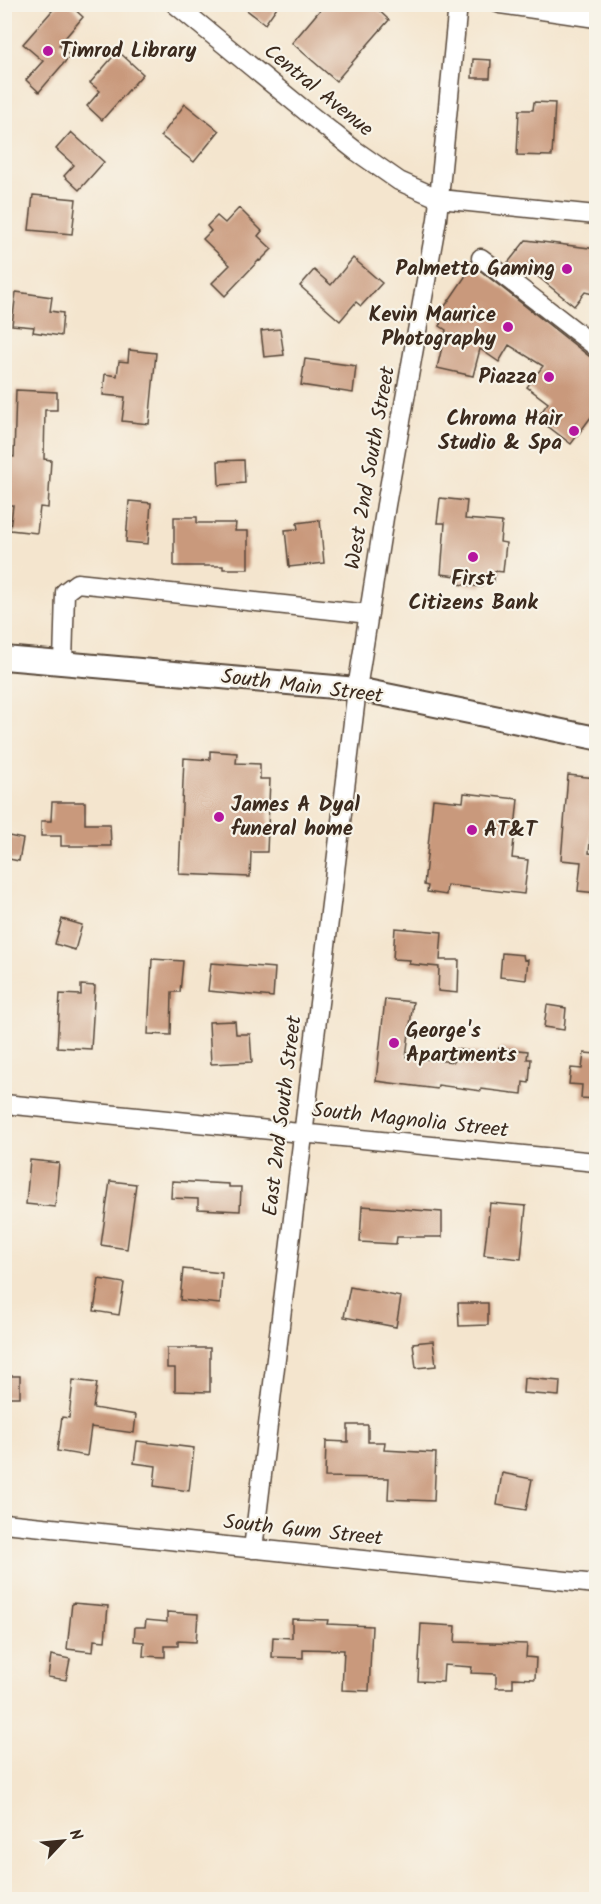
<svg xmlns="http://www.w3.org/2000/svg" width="601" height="1904" font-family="Kalam,sans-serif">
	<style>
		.building { fill: #c9997c }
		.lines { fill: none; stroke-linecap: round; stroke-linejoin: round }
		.minor-casing { stroke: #574638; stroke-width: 21 }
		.major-casing { stroke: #574638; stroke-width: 26 }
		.minor { stroke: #fff; stroke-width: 18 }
		.major { stroke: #fff; stroke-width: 22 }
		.poi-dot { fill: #b5179e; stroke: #f7f3e8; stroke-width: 2 }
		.labels { text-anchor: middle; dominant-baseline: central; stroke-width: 4.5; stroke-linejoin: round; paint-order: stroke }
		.poi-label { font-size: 21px; font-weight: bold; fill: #3b2a1e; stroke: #f7f3e8; text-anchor: start }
		.street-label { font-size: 21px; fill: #3b2a1e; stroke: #f7f3e8 }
	</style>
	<rect width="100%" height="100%" fill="#f7f3e8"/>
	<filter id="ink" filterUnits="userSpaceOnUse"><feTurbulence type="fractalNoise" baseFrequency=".0167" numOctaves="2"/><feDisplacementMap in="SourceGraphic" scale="12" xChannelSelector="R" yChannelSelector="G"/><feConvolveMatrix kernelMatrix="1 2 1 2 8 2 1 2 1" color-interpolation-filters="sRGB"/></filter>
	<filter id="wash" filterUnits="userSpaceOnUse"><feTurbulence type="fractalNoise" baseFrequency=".008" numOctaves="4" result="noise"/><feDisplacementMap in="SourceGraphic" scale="24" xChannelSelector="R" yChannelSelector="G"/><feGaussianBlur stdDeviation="1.35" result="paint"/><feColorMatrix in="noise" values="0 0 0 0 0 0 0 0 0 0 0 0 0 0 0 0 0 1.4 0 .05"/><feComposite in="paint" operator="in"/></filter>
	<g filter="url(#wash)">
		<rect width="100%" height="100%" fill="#f4e5ce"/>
		<g id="blocks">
			<path class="building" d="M58,4H69L83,17L59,45L70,56L39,92L26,80L43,61L23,44Z
				M239,4H279L265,24Z
				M325,4H372L389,20L336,81L292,43Z
				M118,51L143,74L102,120L87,106L100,91L90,83Z
				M473,59L491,60L490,78H472Z
				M534,102L555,103L552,156L517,155L519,110H533Z
				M185,104L219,131L194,162L161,136Z
				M71,132L104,162L79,190L64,176L74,165L56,149Z
				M33,195L76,199L72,234L29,230Z
				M239,208L262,231L258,236L272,249L260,261L259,260L225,296L212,283L230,265L203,239L211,231L207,226L217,216L225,223Z
				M526,240L597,249V295L585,292L574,306L526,267L521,275L507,264Z
				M353,258L382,283L361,306L356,302L340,321L300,286L314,270L331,285Z
				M473,265L589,356L597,359V409L571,444L537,418L548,403L527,387L543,366L509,345L499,362L480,349L473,376L437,368L446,330L440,326L443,309Z
				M16,292L52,297L50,311L63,313L61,336L33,332L34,327L12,325Z
				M280,329L284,355L264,357L261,331Z
				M129,350L156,353L149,424L122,421L125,397L103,395L105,374L117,376L119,361L128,362Z
				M305,359L356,366L353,393L301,385Z
				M16,390L57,392V410H45L44,459L51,460L48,508L40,507L37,533L10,530L13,505H4V456L14,457Z
				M244,460L245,483L219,485L218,461Z
				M440,498L467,501L465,519L502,522L500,542L506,543L503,572L495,571L494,581L483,580L482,587L457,584V576L441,574L445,523H437Z
				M129,501L151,503L148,544L126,542Z
				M174,517H197V523H236L235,531H248V569H223V566H174Z
				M320,520L324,563L289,567L285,530L298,529L297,523Z
				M210,751L237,753L236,763L260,764V779H270L267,852H251L250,877L179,874L184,758L210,760Z
				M568,775L596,778L589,853L597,854V893L578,891L581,862L561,860Z
				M464,793L518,799L512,858L528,860L524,894L447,885L446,895L427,892L428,886L424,885L433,799L463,802Z
				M52,802H85V824H110L111,846H61V836H41V821H51Z
				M4,835L23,839L19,861L4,858Z
				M62,919L82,925L75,950L55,944Z
				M395,928L442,932L440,960H459L458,993L438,991L439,967L409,964L410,960L393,959Z
				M502,953L523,955L524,960L528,959L526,980L500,977Z
				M152,959L183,961L180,992H172L171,1035L148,1034Z
				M211,963L275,968L273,997L208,991Z
				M81,985L95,986L91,1049L57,1047L60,994L81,995Z
				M385,999L413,1002L406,1057L454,1062L456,1049L498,1056L499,1048L528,1051L527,1059H531L529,1083L523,1082L522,1094L481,1089V1091L438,1085L437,1089L376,1081Z
				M547,1005L566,1008L564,1030L544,1027Z
				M235,1021L236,1034H250L252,1062L211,1064L209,1022Z
				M584,1053L597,1054V1099L581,1098L582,1085L569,1084L571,1068L582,1069Z
				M30,1160L59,1163L55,1207L26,1204Z
				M110,1181L136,1184L127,1249L101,1245Z
				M172,1181L229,1184V1187H241L240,1211L198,1209V1199L171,1198Z
				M490,1203L526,1206L521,1259L484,1255Z
				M362,1206L442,1212V1237H397L396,1244L360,1242Z
				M183,1269L222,1273L220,1304L180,1300Z
				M99,1279L124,1283L119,1315L94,1311Z
				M350,1287L401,1297L396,1327L344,1317Z
				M458,1303H488V1325L459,1326Z
				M433,1341L436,1366L416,1368L413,1343Z
				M167,1348H210V1392L175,1391V1368H167Z
				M4,1376H20V1397H4Z
				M524,1378L560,1381L559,1396L523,1393Z
				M73,1380L97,1383L93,1408L136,1415L134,1433L91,1427L87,1456L57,1451L62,1417L69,1418Z
				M348,1425H368V1442H385L384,1450L436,1453L434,1501L388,1499L389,1478L325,1477L326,1441L348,1442Z
				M137,1441L194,1448L189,1491L154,1486L156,1466L134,1463Z
				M502,1473L532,1479L526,1510L497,1505Z
				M72,1603L108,1606L105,1641L94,1640L93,1652L67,1649Z
				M167,1612L198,1614L196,1642L178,1641V1646H165V1657L143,1656L144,1642L134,1641L135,1627H145L146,1620L167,1622Z
				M292,1619L328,1620L327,1624L372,1626L369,1691L342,1690L344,1650L303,1649V1658L272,1657L273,1637L292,1638Z
				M421,1624L456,1626L455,1642L527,1644L526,1657L536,1658L535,1679L513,1678V1688H496V1674L471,1673L472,1667L444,1665L443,1682L418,1681Z
				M51,1655L70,1659L66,1680L48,1677Z"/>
		</g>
	</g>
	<g filter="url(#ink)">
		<use href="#blocks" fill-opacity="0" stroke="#574638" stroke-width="1.5"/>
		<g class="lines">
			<g class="minor-casing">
				<path id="minor" d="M175,4L309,114L356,151L399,181L440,199L596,215
					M500,4L596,18
					M481,258L596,347
					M63,663L65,592L77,583L369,614
					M4,1104L596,1162
					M4,1523L596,1584
					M253,1549L357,689L386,505L437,219L458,4"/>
			</g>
			<g class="major-casing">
				<path id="major" d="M4,658L357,689L596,738"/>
			</g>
			<use href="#minor" class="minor"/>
			<use href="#major" class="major"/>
		</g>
	</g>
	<g class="poi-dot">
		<circle cx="48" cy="51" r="6"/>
		<circle cx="567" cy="269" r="6"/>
		<circle cx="508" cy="327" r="6"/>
		<circle cx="549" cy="377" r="6"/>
		<circle cx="574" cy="431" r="6"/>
		<circle cx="473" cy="557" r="6"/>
		<circle cx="219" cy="817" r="6"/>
		<circle cx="472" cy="830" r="6"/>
		<circle cx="394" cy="1043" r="6"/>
	</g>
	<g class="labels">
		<g class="poi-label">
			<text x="60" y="51">Timrod Library</text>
			<text x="555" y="269" text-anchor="end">Palmetto Gaming</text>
			<text x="496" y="315" text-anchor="end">Kevin Maurice<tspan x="496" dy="24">Photography</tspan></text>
			<text x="537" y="377" text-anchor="end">Piazza</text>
			<text x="562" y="419" text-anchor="end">Chroma Hair<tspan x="562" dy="24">Studio &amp; Spa</tspan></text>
			<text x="473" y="579" text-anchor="middle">First<tspan x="473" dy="24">Citizens Bank</tspan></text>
			<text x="231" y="805">James A Dyal<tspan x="231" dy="24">funeral home</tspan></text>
			<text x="484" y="830">AT&amp;T</text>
			<text x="406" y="1031">George's<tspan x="406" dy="24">Apartments</tspan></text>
		</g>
		<g class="street-label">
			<text transform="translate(318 91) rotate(39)">Central Avenue</text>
			<text transform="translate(371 468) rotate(-80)">West 2nd South Street</text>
			<text transform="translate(302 687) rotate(7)">South Main Street</text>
			<text transform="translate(283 1116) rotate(-83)">East 2nd South Street</text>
			<text transform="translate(410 1121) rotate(6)">South Magnolia Street</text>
			<text transform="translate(303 1531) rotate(6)">South Gum Street</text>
		</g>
	</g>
	<rect width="601" height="1904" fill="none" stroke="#f7f3e8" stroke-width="24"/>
	<g transform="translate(63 1841) rotate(64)" stroke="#f7f3e8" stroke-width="4.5" paint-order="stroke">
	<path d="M0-4.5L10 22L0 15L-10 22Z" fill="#3b2a1e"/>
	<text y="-9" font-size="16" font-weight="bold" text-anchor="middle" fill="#3b2a1e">N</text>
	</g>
</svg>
